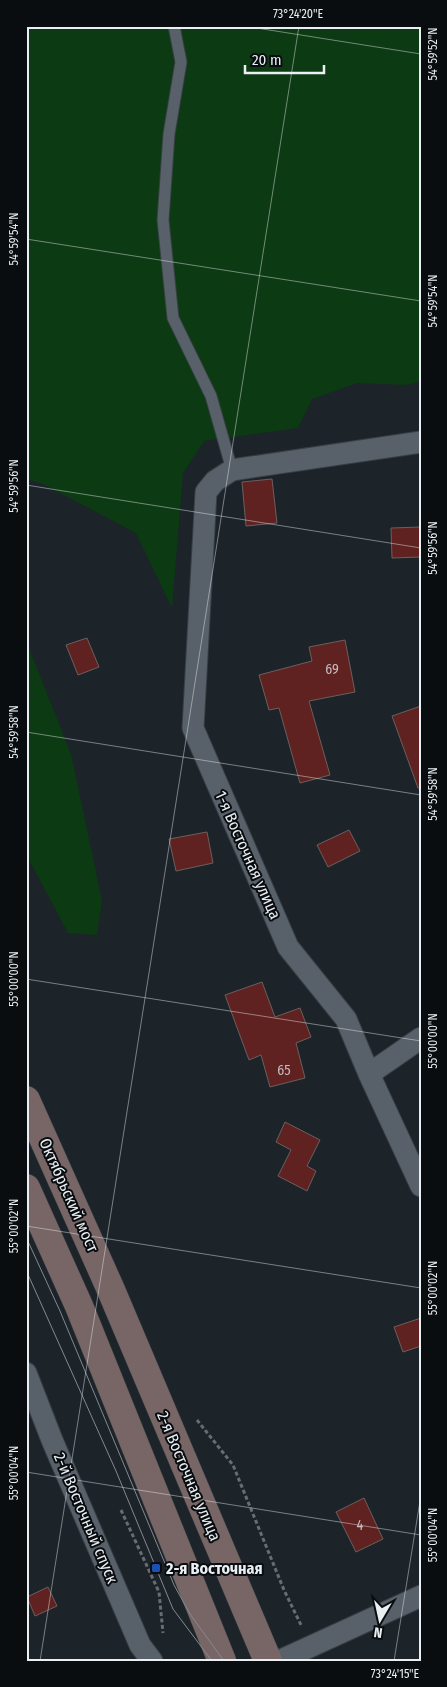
<svg xmlns="http://www.w3.org/2000/svg" width="447" height="1687" font-family="'Fira Sans Condensed',sans-serif">
	<style>
		.green { fill: #0c3a12 }
		.building { fill: #5f2220; stroke: #6c5f5e }
		.lines { fill: none; stroke-linecap: round; stroke-linejoin: round }
		.lane-casing { stroke: #383f44; stroke-width: 13 }
		.street-casing { stroke: #383f44; stroke-width: 23 }
		.secondary-casing { stroke: #383f44; stroke-width: 29 }
		.path { stroke: #666d73; stroke-width: 3; stroke-dasharray: 4 2.5; stroke-linecap: butt }
		.lane { stroke: #586169; stroke-width: 11 }
		.street { stroke: #586169; stroke-width: 21 }
		.secondary { stroke: #776665; stroke-width: 28 }
		.tram { stroke: #848a90; stroke-width: 1 }
		.ticks { fill: none; stroke: #eaeff4; stroke-width: 1; stroke-opacity: 0.45 }
		.transit-dot { fill: #1a4fb4; stroke: #090d10; stroke-width: 2 }
		.labels { text-anchor: middle; dominant-baseline: central; stroke-width: 4; stroke-linejoin: round; paint-order: stroke }
		.number-label { font-size: 14px; fill: #c7bcbf }
		.street-label { font-size: 16px; fill: #eaeff4; stroke: #090d10 }
		.poi-label { font-size: 16px; font-weight: bold; fill: #eaeff4; stroke: #090d10; text-anchor: start }
		.neatline { fill: none; stroke: #eaeff4; stroke-width: 2 }
		.ticks-label { font-size: 12px; text-anchor: middle; fill: #eaeff4 }
	</style>
	<rect width="100%" height="100%" fill="#1c242a"/>
	<path class="green" d="M26,26H421V381L407,385L357,383L312,399L298,428L204,441L183,473L172,608L136,533L43,484L26,479Z
		M26,641L71,754L102,901L97,935L68,933L26,854Z"/>
	<path class="building" d="M272,479L277,523L246,526L242,482Z
		M421,527V557L392,558L391,528Z
		M87,638L99,667L78,675L66,645Z
		M345,640L355,692L309,701L330,775L300,783L279,708L269,710L259,675L312,661L309,647Z
		M421,706V788H418L392,716Z
		M349,830L360,851L328,867L317,845Z
		M207,832L213,863L176,871L169,839Z
		M262,982L275,1017L300,1008L311,1037L296,1043L305,1078L270,1087L261,1055L249,1060L225,995Z
		M285,1122L320,1140L307,1166L316,1171L307,1191L278,1176L291,1150L276,1142Z
		M421,1318V1346L403,1352L394,1327Z
		M364,1498L383,1539L356,1552L336,1512Z
		M48,1587L57,1606L35,1616L27,1597Z"/>
	<g class="lines">
		<g class="lane-casing">
			<path id="lane" d="M174,26L181,62L169,134L163,220L173,318L211,396L232,470"/>
		</g>
		<g class="street-casing">
			<path id="street" d="M421,442L232,470L215,481L206,492L193,728L288,947L346,1019L369,1074L421,1186
				M369,1074L421,1038
				M26,1373L52,1440L140,1645L152,1661
				M279,1661L421,1596"/>
		</g>
		<g class="secondary-casing">
			<path id="secondary" d="M26,1100L111,1290L268,1661
				M26,1188L79,1306L222,1661"/>
		</g>
		<path class="path" d="M197,1420L233,1465L284,1590L301,1625
			M121,1510L159,1592L163,1633"/>
		<use href="#lane" class="lane"/>
		<use href="#street" class="street"/>
		<use href="#secondary" class="secondary"/>
		<path class="tram" d="M26,1237L60,1311L174,1585L190,1614L224,1661
			M26,1270L116,1471L173,1609L212,1661"/>
	</g>
	<path class="ticks" d="M244,26L421,54M26,239L421,301M26,485L421,548M26,732L421,795M26,979L421,1041M26,1226L421,1288M26,1472L421,1535M40,1661L299,26M394,1661L421,1495"/>
	<rect class="transit-dot" x="151" y="1563" width="10" height="10" rx="2.5"/>
	<g class="labels">
		<g class="number-label">
			<text x="332" y="669">69</text>
			<text x="284" y="1070">65</text>
			<text x="360" y="1525">4</text>
		</g>
		<g class="street-label">
			<text transform="translate(248 855) rotate(66)">1-я Восточная улица</text>
			<text transform="translate(69 1195) rotate(66)">Октябрьский мост</text>
			<text transform="translate(189 1476) rotate(67)">2-я Восточная улица</text>
			<text transform="translate(86 1518) rotate(67)">2-й Восточный спуск</text>
		</g>
		<g class="poi-label">
			<text x="166" y="1568">2-я Восточная</text>
		</g>
	</g>
	<rect width="447" height="1687" fill="none" stroke="#090d10" stroke-width="55"/>
	<g transform="translate(380 1620) rotate(189)" stroke="#090d10" stroke-width="4" paint-order="stroke">
	<path d="M0-4L9 19L0 12L-9 19Z" fill="#eaeff4"/>
	<text y="-8" font-size="14" font-weight="bold" text-anchor="middle" fill="#eaeff4">N</text>
	</g>
	<path d="M245 65v8h79v-8" fill="none" stroke="#eaeff4" stroke-width="2.5"/>
	<text x="252" y="65" font-size="15" fill="#eaeff4" stroke="#090d10" stroke-width="4" paint-order="stroke">20 m</text>
	<rect x="28" y="28" width="392" height="1632" class="neatline"/>
	<g class="ticks-label">
		<text x="298" y="18">73°24'20"E</text>
		<text transform="translate(433 54) rotate(-90)" y="4">54°59'52"N</text>
		<text transform="translate(14 239) rotate(-90)" y="4">54°59'54"N</text>
		<text transform="translate(433 301) rotate(-90)" y="4">54°59'54"N</text>
		<text transform="translate(14 486) rotate(-90)" y="4">54°59'56"N</text>
		<text transform="translate(433 548) rotate(-90)" y="4">54°59'56"N</text>
		<text transform="translate(14 732) rotate(-90)" y="4">54°59'58"N</text>
		<text transform="translate(433 794) rotate(-90)" y="4">54°59'58"N</text>
		<text transform="translate(14 979) rotate(-90)" y="4">55°00'00"N</text>
		<text transform="translate(433 1041) rotate(-90)" y="4">55°00'00"N</text>
		<text transform="translate(14 1226) rotate(-90)" y="4">55°00'02"N</text>
		<text transform="translate(433 1288) rotate(-90)" y="4">55°00'02"N</text>
		<text transform="translate(14 1473) rotate(-90)" y="4">55°00'04"N</text>
		<text transform="translate(433 1535) rotate(-90)" y="4">55°00'04"N</text>
		<text x="395" y="1678">73°24'15"E</text>
	</g>
</svg>
